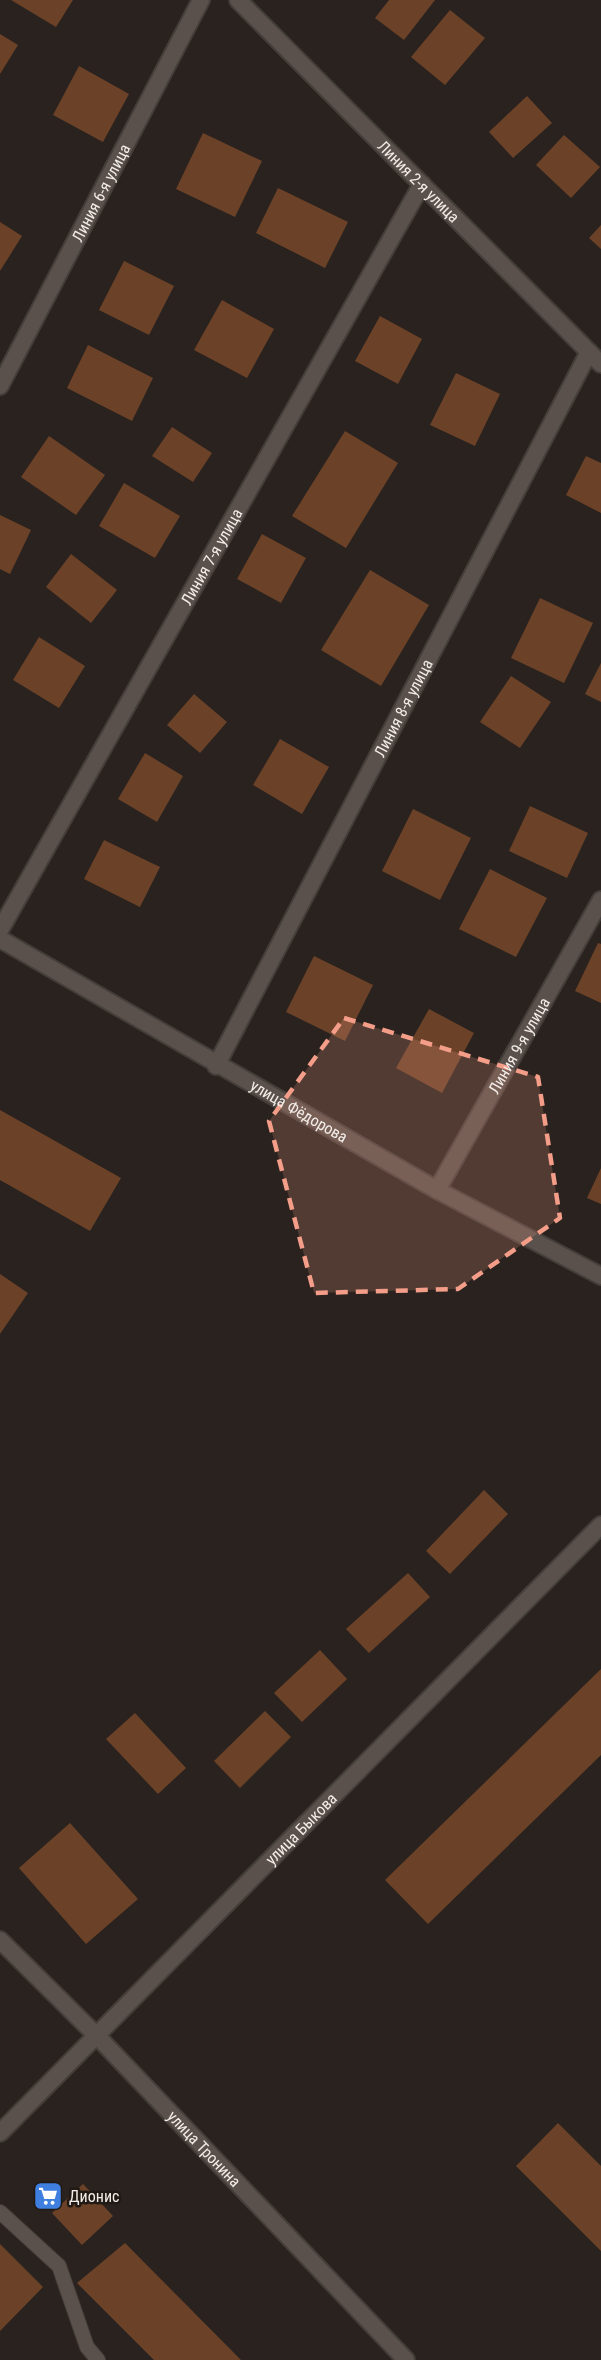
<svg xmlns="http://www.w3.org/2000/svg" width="601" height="2360" viewBox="0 0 601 2360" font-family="'Roboto Condensed',sans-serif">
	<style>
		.building { fill: #6b4228 }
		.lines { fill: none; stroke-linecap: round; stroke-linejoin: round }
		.service-casing { stroke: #443e3a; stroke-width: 16 }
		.minor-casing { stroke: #443e3a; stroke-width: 20 }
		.tertiary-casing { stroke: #443e3a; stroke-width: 20 }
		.service { stroke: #5a514c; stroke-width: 14 }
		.minor { stroke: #5a514c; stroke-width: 16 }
		.tertiary { stroke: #5a514c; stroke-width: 16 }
		.marked { fill: #f49e89; fill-opacity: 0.2; stroke: #f49e89; stroke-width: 4.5; stroke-dasharray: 12 8; stroke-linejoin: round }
		.labels { text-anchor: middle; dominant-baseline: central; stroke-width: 5; stroke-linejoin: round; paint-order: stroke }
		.street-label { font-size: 16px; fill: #f3edea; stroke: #211914 }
		.poi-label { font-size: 16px; fill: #f3edea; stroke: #211914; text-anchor: start }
	</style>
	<rect width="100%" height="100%" fill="#2a221e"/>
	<g class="building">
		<path d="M 11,0 L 73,0 L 56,27 Z"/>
		<path d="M 389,0 L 435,0 L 404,40 L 375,18 Z"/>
		<path d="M 450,10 L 485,38 L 445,85 L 411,57 Z"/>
		<path d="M 0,34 L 18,45 L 0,74 Z"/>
		<path d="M 79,66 L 129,94 L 103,142 L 53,115 Z"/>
		<path d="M 527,96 L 552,123 L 513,158 L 489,132 Z"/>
		<path d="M 203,133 L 262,161 L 235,217 L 176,189 Z"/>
		<path d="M 564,135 L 600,167 L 571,198 L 536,165 Z"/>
		<path d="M 278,188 L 348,222 L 325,268 L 256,233 Z"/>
		<path d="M 0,222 L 22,236 L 0,271 Z"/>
		<path d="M 601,225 L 601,249 L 589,238 Z"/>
		<path d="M 124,261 L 174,286 L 149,335 L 99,310 Z"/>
		<path d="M 222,300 L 274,329 L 247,378 L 194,350 Z"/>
		<path d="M 380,316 L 422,339 L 398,384 L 355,361 Z"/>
		<path d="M 88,345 L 153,378 L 132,421 L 67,388 Z"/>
		<path d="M 456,373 L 500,394 L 475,446 L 430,425 Z"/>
		<path d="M 172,427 L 212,453 L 193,482 L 152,456 Z"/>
		<path d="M 345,431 L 398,463 L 346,548 L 292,516 Z"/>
		<path d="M 49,436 L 105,475 L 76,515 L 21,477 Z"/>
		<path d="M 586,456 L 601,463 L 601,513 L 566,495 Z"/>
		<path d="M 124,483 L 180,516 L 155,558 L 99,526 Z"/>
		<path d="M 0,515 L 31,530 L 10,574 L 0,569 Z"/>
		<path d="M 262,534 L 306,558 L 281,603 L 237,579 Z"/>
		<path d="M 71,554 L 117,590 L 91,623 L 46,587 Z"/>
		<path d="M 370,570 L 429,605 L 381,686 L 321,650 Z"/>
		<path d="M 540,598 L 593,623 L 564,683 L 511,658 Z"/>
		<path d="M 39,637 L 85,666 L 59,708 L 13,680 Z"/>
		<path d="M 601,663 L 601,702 L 585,694 Z"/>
		<path d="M 511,676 L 551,702 L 520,748 L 480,722 Z"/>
		<path d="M 194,694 L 227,722 L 200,753 L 167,725 Z"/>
		<path d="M 280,739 L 329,767 L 302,814 L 253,785 Z"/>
		<path d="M 145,753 L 183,776 L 157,822 L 118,799 Z"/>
		<path d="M 530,806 L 588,833 L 567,878 L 509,851 Z"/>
		<path d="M 413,809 L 471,838 L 440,900 L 382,871 Z"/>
		<path d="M 104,840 L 160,867 L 140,907 L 84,879 Z"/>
		<path d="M 490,869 L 547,898 L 516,957 L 459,929 Z"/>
		<path d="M 598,943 L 601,944 L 601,1003 L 575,991 Z"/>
		<path d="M 314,956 L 373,985 L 345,1041 L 286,1012 Z"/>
		<path d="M 429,1009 L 474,1033 L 442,1093 L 396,1068 Z"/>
		<path d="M 0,1110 L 121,1178 L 90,1231 L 0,1180 Z"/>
		<path d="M 601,1168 L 601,1204 L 587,1198 Z"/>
		<path d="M 0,1274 L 28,1293 L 0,1334 Z"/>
		<path d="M 484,1490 L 508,1514 L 450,1574 L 426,1551 Z"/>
		<path d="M 408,1573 L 430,1597 L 369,1653 L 346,1629 Z"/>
		<path d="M 320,1650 L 347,1679 L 302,1722 L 274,1693 Z"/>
		<path d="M 601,1669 L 601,1755 L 428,1924 L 385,1880 Z"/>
		<path d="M 265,1711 L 291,1737 L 240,1788 L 214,1761 Z"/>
		<path d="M 135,1713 L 186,1768 L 158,1794 L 106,1739 Z"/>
		<path d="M 70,1823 L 138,1899 L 86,1944 L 19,1868 Z"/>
		<path d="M 558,2123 L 601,2166 L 601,2251 L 516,2166 Z"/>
		<path d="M 83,2184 L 113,2216 L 82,2245 L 52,2213 Z"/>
		<path d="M 125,2243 L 241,2360 L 154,2360 L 77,2283 Z"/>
		<path d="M 0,2244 L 43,2287 L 0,2331 Z"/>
	</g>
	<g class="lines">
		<g class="service-casing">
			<path id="service" d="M 0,2212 L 59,2266 L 87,2347 L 98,2360"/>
		</g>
		<g class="minor-casing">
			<g id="minor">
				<path id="s1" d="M 238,0 L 601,364"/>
				<path id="s2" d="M 0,386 L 201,0"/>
				<path id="s3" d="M 0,930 L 422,184"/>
				<path id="s4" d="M 0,939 L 437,1190 L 601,1276"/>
				<path id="s5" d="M 216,1066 L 589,352"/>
				<path id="s6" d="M 437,1190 L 601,900"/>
				<path id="s7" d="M 0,1940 L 98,2037 L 406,2360"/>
			</g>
		</g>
		<g class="tertiary-casing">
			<g id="tertiary">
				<path id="s8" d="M 0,2133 L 601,1525"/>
			</g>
		</g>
		<use href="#service" class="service"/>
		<use href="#minor" class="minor"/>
		<use href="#tertiary" class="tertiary"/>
	</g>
	<path class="marked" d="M 344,1018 L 538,1077 L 560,1218 L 458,1289 L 314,1293 L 269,1121 Z"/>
	<defs>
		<g id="supermarket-square" transform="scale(1.5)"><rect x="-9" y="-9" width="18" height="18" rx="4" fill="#3f7fe0" stroke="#211914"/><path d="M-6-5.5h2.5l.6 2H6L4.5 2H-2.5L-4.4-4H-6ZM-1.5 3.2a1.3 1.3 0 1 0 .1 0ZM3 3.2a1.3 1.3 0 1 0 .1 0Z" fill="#fff"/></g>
	</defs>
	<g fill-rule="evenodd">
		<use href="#supermarket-square" x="48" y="2196"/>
	</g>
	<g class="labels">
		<g class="street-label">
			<text stroke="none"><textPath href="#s1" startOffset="256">Линия 2-я улица</textPath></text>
			<text stroke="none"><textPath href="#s2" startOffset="218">Линия 6-я улица</textPath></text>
			<text stroke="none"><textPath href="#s3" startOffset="429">Линия 7-я улица</textPath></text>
			<text stroke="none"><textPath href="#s5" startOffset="404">Линия 8-я улица</textPath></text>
			<text stroke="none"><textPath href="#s6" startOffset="166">Линия 9-я улица</textPath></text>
			<text stroke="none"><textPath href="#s4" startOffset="345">улица Фёдорова</textPath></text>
			<text stroke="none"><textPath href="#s8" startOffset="428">улица Быкова</textPath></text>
			<text stroke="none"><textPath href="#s7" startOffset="292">улица Тронина</textPath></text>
		</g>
		<g class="poi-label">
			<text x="69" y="2196">Дионис</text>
		</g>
	</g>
</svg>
